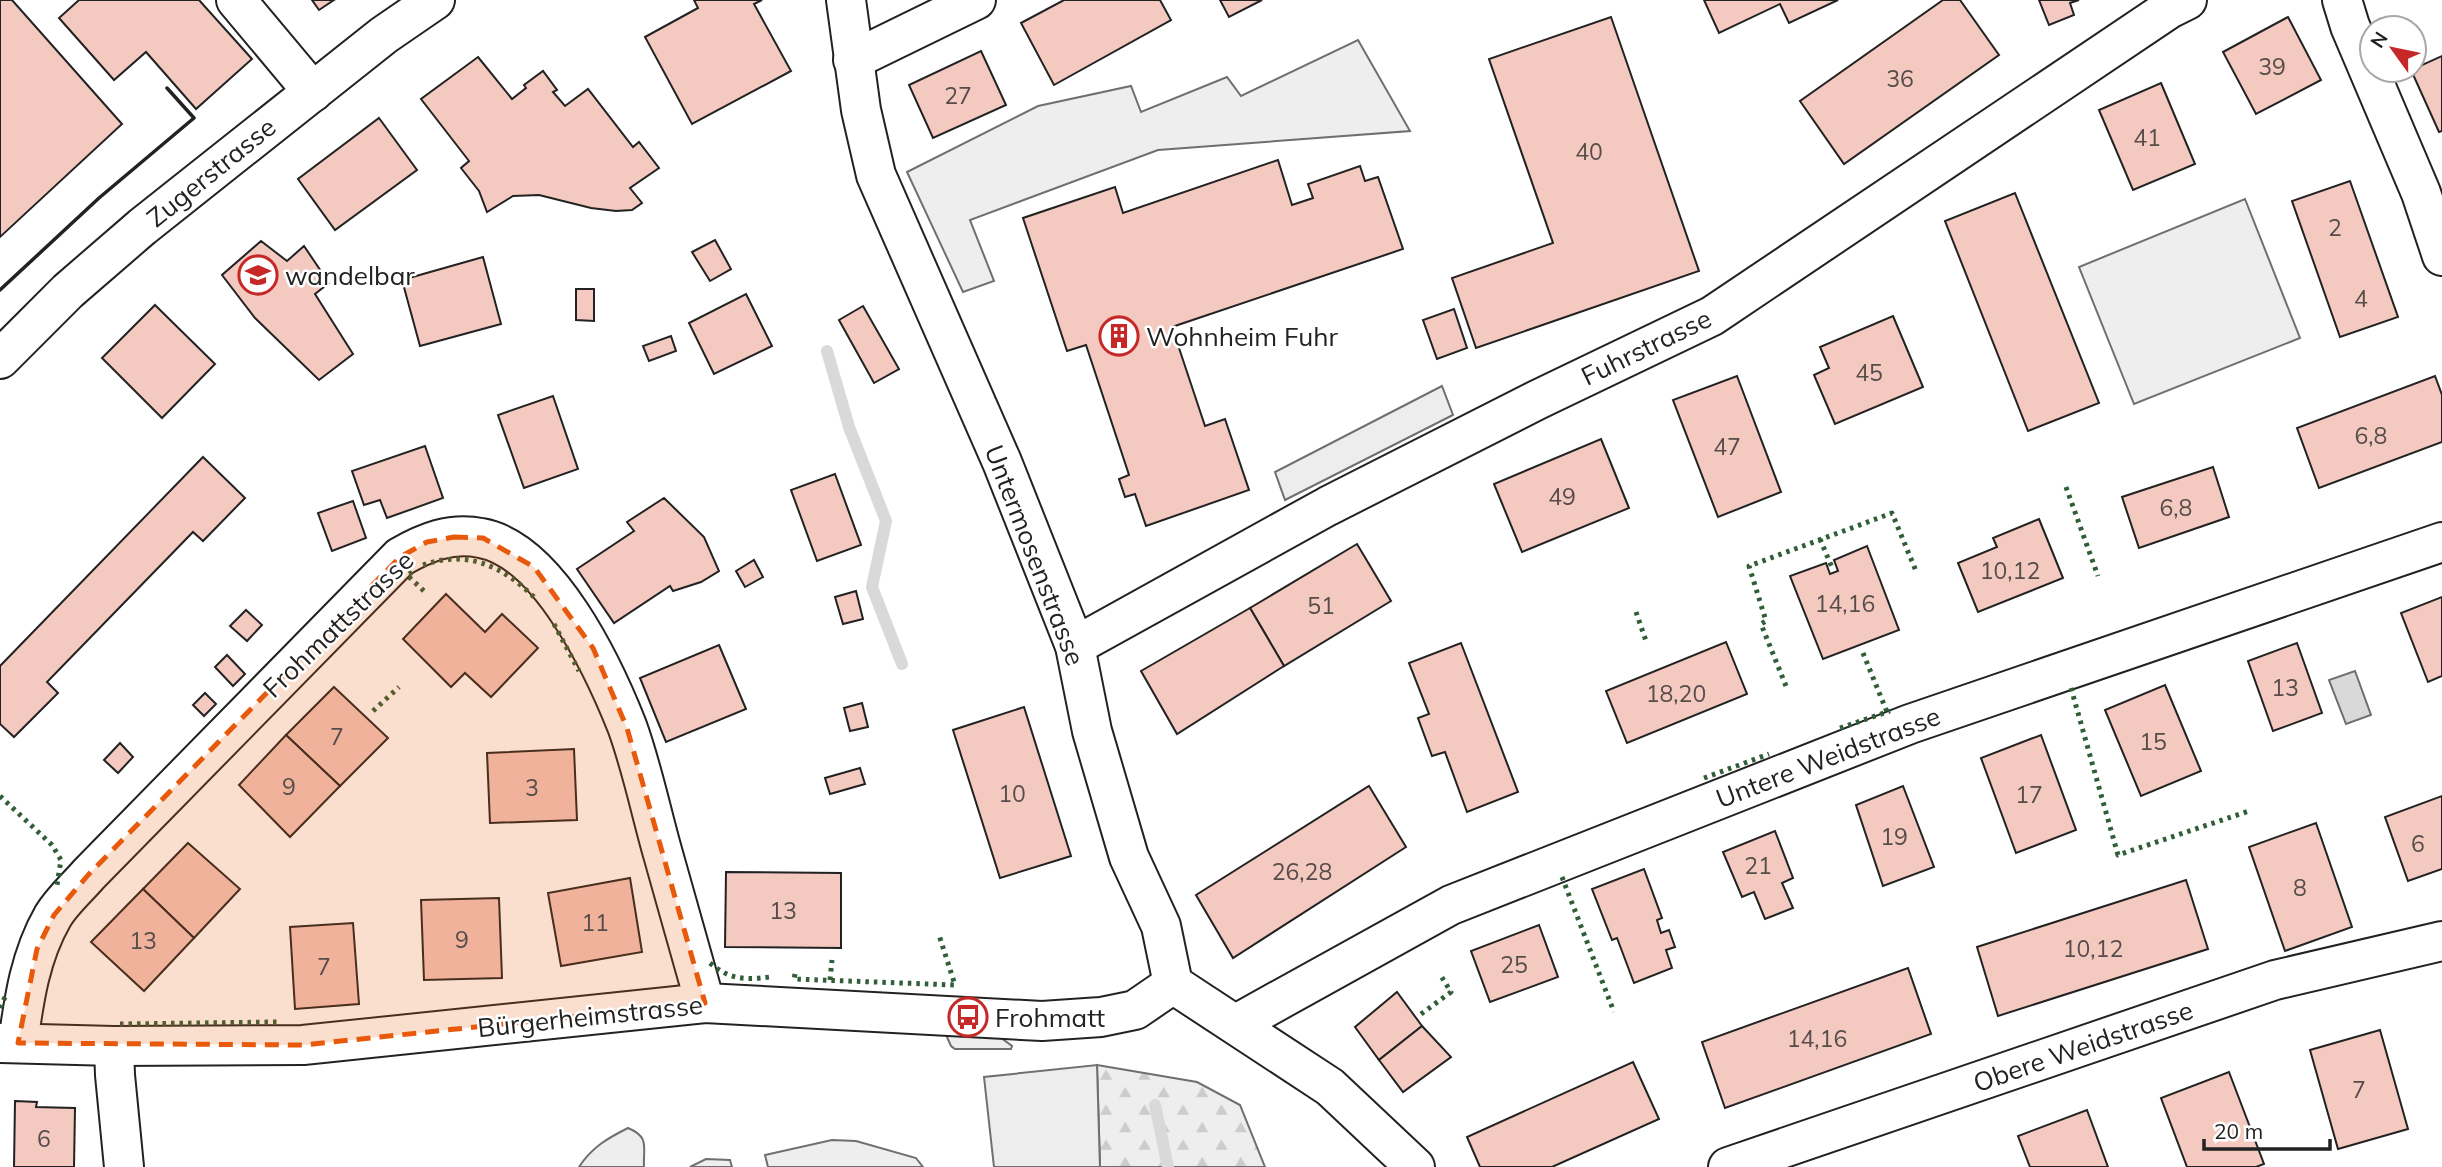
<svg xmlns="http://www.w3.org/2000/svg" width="2442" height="1167" viewBox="0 0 2442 1167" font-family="Mulish,sans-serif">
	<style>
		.green { fill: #eee; stroke: #6f6f6f; stroke-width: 2 }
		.forest { fill: url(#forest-firs); stroke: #6f6f6f; stroke-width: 2 }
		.parking { fill: #ededed; stroke: #6f6f6f; stroke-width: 2 }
		.water { fill: #d9d9d9; stroke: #6f6f6f; stroke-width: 2 }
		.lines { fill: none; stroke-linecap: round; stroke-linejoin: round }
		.stream { stroke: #d9d9d9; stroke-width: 12 }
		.building { fill: #f3c9c0; stroke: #222; stroke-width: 2 }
		.minor-casing { stroke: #222; stroke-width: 42 }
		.major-casing { stroke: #222; stroke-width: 42 }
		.minor { stroke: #fff; stroke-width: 38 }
		.major { stroke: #fff; stroke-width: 38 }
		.hedge { stroke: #2f5e38; stroke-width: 5; stroke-dasharray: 3.5 5; stroke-linecap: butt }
		.wall { stroke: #222; stroke-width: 3.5 }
		.marked { fill: #e8590c; fill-opacity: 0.2; stroke: #e8590c; stroke-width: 5; stroke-dasharray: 14 9; stroke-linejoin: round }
		.labels { text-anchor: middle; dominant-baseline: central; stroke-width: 5; stroke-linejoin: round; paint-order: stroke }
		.number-label { font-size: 23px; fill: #564c4a }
		.street-label { font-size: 26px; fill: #222; stroke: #fff }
		.poi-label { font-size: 26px; fill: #222; stroke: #fff; text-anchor: start }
	</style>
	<defs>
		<pattern id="forest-firs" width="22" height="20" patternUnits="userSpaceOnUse" patternTransform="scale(1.75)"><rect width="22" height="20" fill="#eee"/><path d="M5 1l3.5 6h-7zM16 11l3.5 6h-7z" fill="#ccc"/></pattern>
	</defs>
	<rect width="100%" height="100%" fill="#fff"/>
	<g class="green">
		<path d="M 1358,40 L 1410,131 L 1158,150 L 970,220 L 994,281 L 963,292 L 907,172 L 1038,106 L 1131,86 L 1141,112 L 1227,77 L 1241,96 Z"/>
		<path d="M 2245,199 L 2300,338 L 2134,404 L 2079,267 Z"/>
		<path d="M 949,1034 L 997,1035 L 1012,1046 L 1011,1049 L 955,1049 L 951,1046 L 947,1037 Z"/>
		<path d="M 628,1128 C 650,1137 643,1147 644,1167 L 579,1167 C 592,1147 608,1138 628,1128 Z"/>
		<path d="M 832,1140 L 856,1141 L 916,1158 L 923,1167 L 768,1167 L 765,1155 Z"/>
		<path d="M 706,1159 L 730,1160 L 732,1167 L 690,1167 Z"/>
	</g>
	<path class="forest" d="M 1097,1065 L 1197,1082 L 1240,1105 L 1265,1167 L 1100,1167 Z"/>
	<g class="parking">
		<path d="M 1442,386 L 1453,415 L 1285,500 L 1275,472 Z"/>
		<path d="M 1097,1065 L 1100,1167 L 994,1167 L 984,1077 Z"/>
	</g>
	<path class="water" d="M 2355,671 L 2371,715 L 2346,724 L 2329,680 Z"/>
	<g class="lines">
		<g class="stream">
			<path d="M 827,351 L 849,427 L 886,521 L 872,587 L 902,664"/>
			<path d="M 1155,1105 L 1168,1167"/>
		</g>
	</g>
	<g class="building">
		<path d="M 0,0 L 12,0 L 122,124 L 0,237 Z"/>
		<path d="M 79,0 L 199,0 L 252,59 L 196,109 L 146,52 L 114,80 L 59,18 Z"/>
		<path d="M 312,0 L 334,0 L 319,10 Z"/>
		<path d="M 694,0 L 762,0 L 754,4 L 791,71 L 692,124 L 645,37 L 698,8 Z"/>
		<path d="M 1064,0 L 1160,0 L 1171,20 L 1054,85 L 1021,23 Z"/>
		<path d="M 1220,0 L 1262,0 L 1229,17 Z"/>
		<path d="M 1704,0 L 1838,0 L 1789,23 L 1780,4 L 1719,33 Z"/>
		<path d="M 1943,0 L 1960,0 L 1999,55 L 1844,164 L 1800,101 Z"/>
		<path d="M 2039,0 L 2079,0 L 2070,3 L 2074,15 L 2049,25 Z"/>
		<path d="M 1611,17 L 1699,271 L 1476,348 L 1452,278 L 1553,243 L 1489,59 Z"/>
		<path d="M 2288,17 L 2321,80 L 2256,114 L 2223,52 Z"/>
		<path d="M 981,51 L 1006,105 L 933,138 L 909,85 Z"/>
		<path d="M 2442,56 L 2442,131 L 2439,132 L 2411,70 Z"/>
		<path d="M 478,57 L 512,99 L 526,88 L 524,85 L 543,71 L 557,90 L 553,92 L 565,106 L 588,89 L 633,147 L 639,142 L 659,168 L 630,188 L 642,203 L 632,210 L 616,211 L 591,208 L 539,195 L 513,196 L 487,212 L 479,191 L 461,168 L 469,161 L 421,99 Z"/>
		<path d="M 2161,83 L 2195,164 L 2133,190 L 2099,110 Z"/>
		<path d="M 379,118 L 417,170 L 335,230 L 298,179 Z"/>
		<path d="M 1278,160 L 1292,205 L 1313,198 L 1308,184 L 1360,166 L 1365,181 L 1378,177 L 1403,249 L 1172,327 L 1205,426 L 1225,419 L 1249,490 L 1146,526 L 1135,494 L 1125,497 L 1119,479 L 1129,475 L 1086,345 L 1067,351 L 1023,218 L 1115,187 L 1123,213 Z"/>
		<path d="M 2350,181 L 2398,317 L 2340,337 L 2292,201 Z"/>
		<path d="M 2015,193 L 2099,403 L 2028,431 L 1945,221 Z"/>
		<path d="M 715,240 L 731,269 L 710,281 L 692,252 Z"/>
		<path d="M 261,241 L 287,261 L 304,246 L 329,283 L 315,294 L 353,354 L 319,380 L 255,318 L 222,275 Z"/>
		<path d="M 483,257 L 501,324 L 420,346 L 402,280 Z"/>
		<path d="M 576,289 L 594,289 L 594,321 L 576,320 Z"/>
		<path d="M 746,294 L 772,346 L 714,374 L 689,323 Z"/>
		<path d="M 155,305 L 215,364 L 162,418 L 102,358 Z"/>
		<path d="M 863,306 L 899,369 L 874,383 L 839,320 Z"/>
		<path d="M 1454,309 L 1467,348 L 1437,359 L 1423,320 Z"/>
		<path d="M 1893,316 L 1923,387 L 1835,424 L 1814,375 L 1829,368 L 1820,347 Z"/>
		<path d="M 671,336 L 676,351 L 649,361 L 643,346 Z"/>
		<path d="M 1737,376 L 1781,492 L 1718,517 L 1673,400 Z"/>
		<path d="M 2435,376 L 2442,395 L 2442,442 L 2319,488 L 2297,428 Z"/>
		<path d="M 553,396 L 578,469 L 524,488 L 498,415 Z"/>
		<path d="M 1601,439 L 1629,508 L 1522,552 L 1494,484 Z"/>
		<path d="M 425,446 L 443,498 L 387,518 L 380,500 L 364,505 L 352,471 Z"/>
		<path d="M 203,457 L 245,498 L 203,541 L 193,532 L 47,682 L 58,693 L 14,737 L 0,724 L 0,666 Z"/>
		<path d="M 2213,467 L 2229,517 L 2139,548 L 2122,497 Z"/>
		<path d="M 835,474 L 861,545 L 817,561 L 791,490 Z"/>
		<path d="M 664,498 L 704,537 L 719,571 L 701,582 L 673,591 L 670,586 L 614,623 L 577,569 L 634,531 L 627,522 Z"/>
		<path d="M 353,501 L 366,538 L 332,551 L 318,513 Z"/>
		<path d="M 2039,519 L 2063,578 L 1978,612 L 1958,563 L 1997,547 L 1993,538 Z"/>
		<path d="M 1357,544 L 1391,601 L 1284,666 L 1250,608 Z"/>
		<path d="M 1867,546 L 1899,630 L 1823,659 L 1790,576 L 1826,563 L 1830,574 L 1838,571 L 1834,560 Z"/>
		<path d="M 754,560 L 763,577 L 745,587 L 736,571 Z"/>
		<path d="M 856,591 L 863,619 L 843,624 L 835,597 Z"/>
		<path d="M 446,594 L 485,632 L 502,614 L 538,648 L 491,697 L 465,673 L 451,687 L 403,639 Z"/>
		<path d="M 2442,597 L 2442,676 L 2428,682 L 2401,613 Z"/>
		<path d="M 1250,608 L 1284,666 L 1177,734 L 1141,671 Z"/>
		<path d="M 246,610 L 262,625 L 247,641 L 230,626 Z"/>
		<path d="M 1726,642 L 1747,694 L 1627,743 L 1606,691 Z"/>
		<path d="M 1461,643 L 1518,792 L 1467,812 L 1445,752 L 1432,756 L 1418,718 L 1429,714 L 1409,663 Z"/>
		<path d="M 2297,643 L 2322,713 L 2273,731 L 2248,661 Z"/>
		<path d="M 719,645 L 746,709 L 666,742 L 640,678 Z"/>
		<path d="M 227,655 L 245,674 L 233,686 L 215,667 Z"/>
		<path d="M 2165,685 L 2201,771 L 2141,796 L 2105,710 Z"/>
		<path d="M 334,687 L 388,738 L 340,786 L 286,735 Z"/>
		<path d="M 205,693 L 216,704 L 204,716 L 193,705 Z"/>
		<path d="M 862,703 L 868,727 L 850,731 L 844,708 Z"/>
		<path d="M 1024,707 L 1071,856 L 1000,878 L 953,730 Z"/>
		<path d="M 286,735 L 340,786 L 290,837 L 239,785 Z"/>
		<path d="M 2041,735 L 2076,830 L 2016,853 L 1981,758 Z"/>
		<path d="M 120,743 L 133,757 L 118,773 L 104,760 Z"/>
		<path d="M 574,749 L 577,820 L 490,823 L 487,753 Z"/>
		<path d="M 860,768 L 865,784 L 830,794 L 825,778 Z"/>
		<path d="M 1369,786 L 1406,847 L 1233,958 L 1196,895 Z"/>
		<path d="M 1903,786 L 1934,867 L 1883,886 L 1856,805 Z"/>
		<path d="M 2442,796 L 2442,869 L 2408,881 L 2385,817 Z"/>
		<path d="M 2316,823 L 2352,927 L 2285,951 L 2249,847 Z"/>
		<path d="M 1775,831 L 1793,878 L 1782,883 L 1793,908 L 1765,919 L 1754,892 L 1742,897 L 1723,852 Z"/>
		<path d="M 188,843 L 240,889 L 194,938 L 143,889 Z"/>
		<path d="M 1644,869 L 1662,918 L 1657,920 L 1661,933 L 1669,930 L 1675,947 L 1666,950 L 1672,968 L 1634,983 L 1617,938 L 1612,940 L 1592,889 Z"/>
		<path d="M 726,872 L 841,873 L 841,948 L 725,947 Z"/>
		<path d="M 630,878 L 642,952 L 561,966 L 548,893 Z"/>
		<path d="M 2186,880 L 2208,949 L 1998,1016 L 1977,947 Z"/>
		<path d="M 143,889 L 194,938 L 144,991 L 91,942 Z"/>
		<path d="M 499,898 L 502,978 L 424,980 L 421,900 Z"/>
		<path d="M 353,923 L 359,1004 L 295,1009 L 290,927 Z"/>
		<path d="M 1539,925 L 1558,977 L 1490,1002 L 1471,951 Z"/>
		<path d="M 1908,968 L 1931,1034 L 1725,1108 L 1702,1042 Z"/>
		<path d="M 1397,992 L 1422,1026 L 1379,1060 L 1355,1027 Z"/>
		<path d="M 1422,1026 L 1451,1057 L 1403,1092 L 1379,1060 Z"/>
		<path d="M 2380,1030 L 2408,1129 L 2338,1149 L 2310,1050 Z"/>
		<path d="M 1633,1062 L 1659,1119 L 1552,1167 L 1480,1167 L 1467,1137 Z"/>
		<path d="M 2229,1072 L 2264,1164 L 2256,1167 L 2187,1167 L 2161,1098 Z"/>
		<path d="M 15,1101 L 37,1102 L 36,1107 L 75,1108 L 74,1167 L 14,1167 Z"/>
		<path d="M 2087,1110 L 2108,1167 L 2030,1167 L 2018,1136 Z"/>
	</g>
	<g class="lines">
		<g class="minor-casing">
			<g id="minor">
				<path d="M 236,0 L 313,92"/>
				<path d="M 846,0 L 861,110 L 876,175 L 1002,462 L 1075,646 L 1092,731 L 1129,857 L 1161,926 L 1173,984 L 1330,1087 L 1415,1167"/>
				<path d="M 2342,0 L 2350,26 L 2421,193 L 2442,256"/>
				<path d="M 853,60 L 976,0"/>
				<path d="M 1075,646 L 1328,506 L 1537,400 L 1712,316 L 2169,9 L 2187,0"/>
				<path d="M 1236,1024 L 1451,905 L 1910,724 L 2442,542"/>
				<path d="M 0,1043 L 114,1046 L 303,1045 L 705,1003 L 1042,1021 L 1101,1017 L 1135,1010 L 1173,984"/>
				<path d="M 18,1043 C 24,999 30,956 53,916 C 62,901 77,888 89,874 L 400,557 C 426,542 451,532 481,538 C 549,550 604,668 627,726 C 642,767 651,812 663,854 C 677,904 691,953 705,1003"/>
				<path d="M 114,1046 L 115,1075 L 124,1167"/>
				<path d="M 1728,1167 L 2275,980 L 2442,941"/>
			</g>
		</g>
		<g class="major-casing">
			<path id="major" d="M 0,359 L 68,291 L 142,227 L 384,35 L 435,0"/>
		</g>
		<use href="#minor" class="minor"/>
		<use href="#major" class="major"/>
		<g class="hedge">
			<path d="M 2066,487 L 2098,576"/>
			<path d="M 1820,539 L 1833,570"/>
			<path d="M 423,565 C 468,549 504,567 536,599"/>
			<path d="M 412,572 L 407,575 L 426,593"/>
			<path d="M 1636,612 L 1646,641"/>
			<path d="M 554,624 L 579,671"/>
			<path d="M 1863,653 L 1887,712"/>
			<path d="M 1786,686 L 1761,624 L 1766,621 L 1749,566 L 1892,513 L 1916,571"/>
			<path d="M 2071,688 L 2118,855 L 2249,811"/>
			<path d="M 373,711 L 399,687"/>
			<path d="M 1840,728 L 1890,711"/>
			<path d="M 1704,778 L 1769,754"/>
			<path d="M 0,796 L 52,845 L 61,860 L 57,885"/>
			<path d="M 1562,877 L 1614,1012"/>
			<path d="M 710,963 C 730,980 745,980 770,977"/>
			<path d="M 795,974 L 794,979 L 955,985 L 939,935"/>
			<path d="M 830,980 L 832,960"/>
			<path d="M 0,1008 L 6,995"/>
			<path d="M 1421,1014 L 1451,992 L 1441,976"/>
			<path d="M 120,1024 L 277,1022"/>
		</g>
		<path class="wall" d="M 0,290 L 99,198 L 194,118 L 167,88"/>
	</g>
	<path class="marked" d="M 454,537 L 483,538 L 534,567 L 593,648 L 627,728 L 705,1003 L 303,1045 L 18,1043 L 37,949 L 54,915 L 89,874 L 400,557 L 427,542 Z"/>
	<defs>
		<g id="school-ring" transform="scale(2.0125)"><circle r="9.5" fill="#fff" stroke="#c62828" stroke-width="1.5"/><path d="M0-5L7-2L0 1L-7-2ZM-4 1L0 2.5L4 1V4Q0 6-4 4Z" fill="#c62828"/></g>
		<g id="building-ring" transform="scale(2.0125)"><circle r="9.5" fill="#fff" stroke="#c62828" stroke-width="1.5"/><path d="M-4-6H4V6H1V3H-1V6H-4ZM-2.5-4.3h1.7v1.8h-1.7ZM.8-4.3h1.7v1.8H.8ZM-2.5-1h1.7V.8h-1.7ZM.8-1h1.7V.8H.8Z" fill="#c62828"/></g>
		<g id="bus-ring" transform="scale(2.0125)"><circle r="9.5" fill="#fff" stroke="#c62828" stroke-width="1.5"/><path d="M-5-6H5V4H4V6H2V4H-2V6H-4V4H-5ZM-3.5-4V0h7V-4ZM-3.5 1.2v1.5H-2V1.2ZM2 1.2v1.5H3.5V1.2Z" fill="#c62828"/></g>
	</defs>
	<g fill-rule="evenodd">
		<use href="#school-ring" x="258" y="275"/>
		<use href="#building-ring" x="1119" y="336"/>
		<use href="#bus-ring" x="968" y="1017"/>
	</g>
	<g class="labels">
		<g class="number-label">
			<text x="2272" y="66">39</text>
			<text x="1900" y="78">36</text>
			<text x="958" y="95">27</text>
			<text x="2147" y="137">41</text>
			<text x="1589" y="151">40</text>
			<text x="2335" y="227">2</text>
			<text x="2361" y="298">4</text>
			<text x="1869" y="372">45</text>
			<text x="2371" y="435">6,8</text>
			<text x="1727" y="446">47</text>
			<text x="1562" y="496">49</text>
			<text x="2176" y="507">6,8</text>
			<text x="2010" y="570">10,12</text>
			<text x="1845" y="603">14,16</text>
			<text x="1321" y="605">51</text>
			<text x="2285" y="687">13</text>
			<text x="1676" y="693">18,20</text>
			<text x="337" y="736">7</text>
			<text x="2153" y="741">15</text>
			<text x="289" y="786">9</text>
			<text x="532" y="787">3</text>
			<text x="1012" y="793">10</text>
			<text x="2029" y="794">17</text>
			<text x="1894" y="836">19</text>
			<text x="2418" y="843">6</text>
			<text x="1758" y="865">21</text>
			<text x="1302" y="871">26,28</text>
			<text x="2300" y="887">8</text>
			<text x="783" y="910">13</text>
			<text x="595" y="922">11</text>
			<text x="462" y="939">9</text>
			<text x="143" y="940">13</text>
			<text x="2093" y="948">10,12</text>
			<text x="1514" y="964">25</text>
			<text x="324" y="966">7</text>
			<text x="1817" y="1038">14,16</text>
			<text x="2359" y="1089">7</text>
			<text x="44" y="1138">6</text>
		</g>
		<g class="street-label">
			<text transform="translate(211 172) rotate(-39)">Zugerstrasse</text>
			<text transform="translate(1646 347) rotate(-26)">Fuhrstrasse</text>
			<text transform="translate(1035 555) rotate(69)">Untermosenstrasse</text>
			<text transform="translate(338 624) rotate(-44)">Frohmattstrasse</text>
			<text transform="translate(1828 757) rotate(-21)">Untere Weidstrasse</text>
			<text transform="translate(590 1016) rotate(-6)">Bürgerheimstrasse</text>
			<text transform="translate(2083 1046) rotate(-19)">Obere Weidstrasse</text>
		</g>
		<g class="poi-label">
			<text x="285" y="275">wandelbar</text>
			<text x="1146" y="336">Wohnheim Fuhr</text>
			<text x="995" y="1017">Frohmatt</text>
		</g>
	</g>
	<g transform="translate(2393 49) rotate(303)"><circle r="33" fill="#ffffff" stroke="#a7a7a7" stroke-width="2"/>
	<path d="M0-5L12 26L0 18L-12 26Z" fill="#c62828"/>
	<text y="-10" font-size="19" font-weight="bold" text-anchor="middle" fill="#222222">N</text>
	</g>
	<path d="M2204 1139v10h126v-10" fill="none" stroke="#222222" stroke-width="3.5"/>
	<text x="2214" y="1139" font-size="21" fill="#222222" stroke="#ffffff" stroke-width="5" paint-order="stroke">20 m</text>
</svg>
